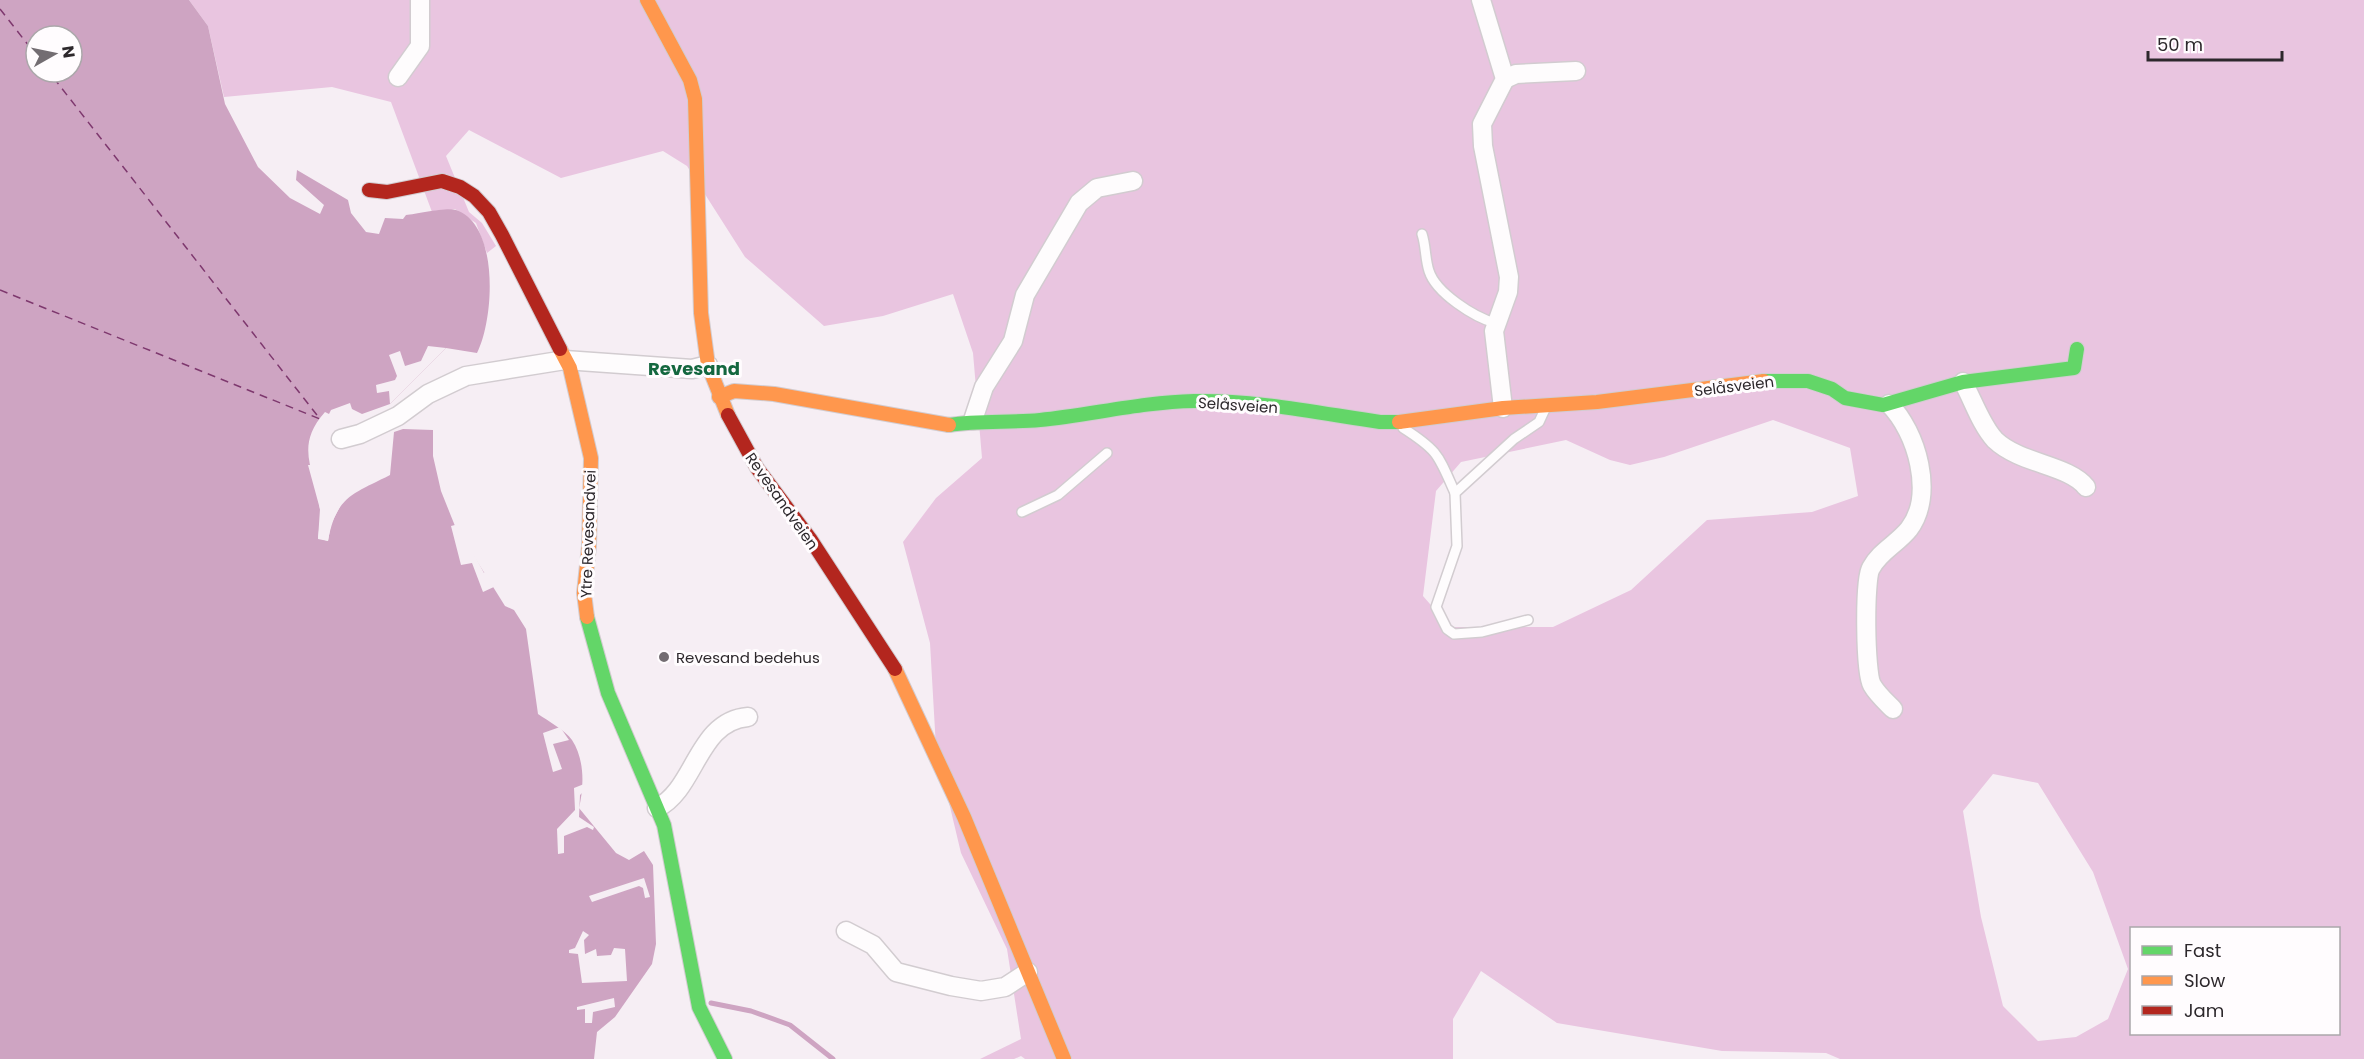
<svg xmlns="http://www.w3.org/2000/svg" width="2364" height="1059" viewBox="0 0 2364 1059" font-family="Poppins,sans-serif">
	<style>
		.forest { fill: #e9c5e0; fill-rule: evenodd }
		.water { fill: #cea4c2; fill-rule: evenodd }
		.pier { fill: #f6eef4 }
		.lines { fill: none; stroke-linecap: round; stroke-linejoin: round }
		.stream { stroke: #cea4c2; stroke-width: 5 }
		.ferry { stroke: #7e386e; stroke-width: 1.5; stroke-dasharray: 8 6; stroke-linecap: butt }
		.lane-casing { stroke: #d2ccd0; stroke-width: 12 }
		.street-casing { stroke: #d2ccd0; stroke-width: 21 }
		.fast-casing { stroke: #d2ccd0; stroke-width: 16 }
		.slow-casing { stroke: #d2ccd0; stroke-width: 16 }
		.jam-casing { stroke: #d2ccd0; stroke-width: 16 }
		.lane { stroke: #fefcfd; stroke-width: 9 }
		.street { stroke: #fefcfd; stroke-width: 18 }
		.fast { stroke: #63d668; stroke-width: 14 }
		.slow { stroke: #ff974d; stroke-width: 14 }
		.jam { stroke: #b3261e; stroke-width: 14 }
		.poi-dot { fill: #736d72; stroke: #fffcfe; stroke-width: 2 }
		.labels { text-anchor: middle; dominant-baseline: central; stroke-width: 6; stroke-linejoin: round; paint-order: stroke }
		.street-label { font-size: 15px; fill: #2d282c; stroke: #fffcfe }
		.poi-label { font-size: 15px; fill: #2d282c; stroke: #fffcfe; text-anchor: start }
		.quarter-label { font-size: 18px; font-weight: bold; fill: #14673f; stroke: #fffcfe }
	</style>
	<rect width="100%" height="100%" fill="#f6eef4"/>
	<path class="forest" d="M 189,0 L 2364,0 L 2364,1059 L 1840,1059 L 1826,1053 L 1722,1051 L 1557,1023 L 1481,971 L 1453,1019 L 1453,1059 L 1025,1059 L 1021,1056 L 1014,1059 L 980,1059 L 1021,1039 L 1007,949 L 961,853 L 936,748 L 930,643 L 903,542 L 936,498 L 982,458 L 973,353 L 953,294 L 883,316 L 824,326 L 745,257 L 687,166 L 663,151 L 561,178 L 469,130 L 446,156 L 469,212 L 482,223 L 496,246 L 487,253 L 476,223 L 455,209 L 432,212 L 391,102 L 332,87 L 224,97 L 208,26 ZM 1773,420 L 1850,448 L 1858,496 L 1812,512 L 1707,520 L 1631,590 L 1553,627 L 1450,627 L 1423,596 L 1436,491 L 1461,462 L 1566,440 L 1610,460 L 1630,465 L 1664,457 ZM 1993,774 L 2038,783 L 2093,872 L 2128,969 L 2108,1019 L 2076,1037 L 2038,1041 L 2003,1006 L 1981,917 L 1963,811 ZM 2132,928 L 2338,928 L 2338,1034 L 2132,1034 Z"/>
	<path class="water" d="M 0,0 L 189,0 L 208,26 L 225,104 L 258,167 L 290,198 L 320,214 L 324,205 L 296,180 L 297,170 L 348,200 L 351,213 L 366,232 L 379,234 L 385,218 L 403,219 L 406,215 C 417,214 447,207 456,210 C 500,225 494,320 477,353 L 446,348 L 390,404 L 362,414 L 352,409 L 350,403 L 331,410 L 329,414 L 325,412 C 293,448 316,470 320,510 C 321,519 319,529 318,538 L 328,541 C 336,496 353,494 390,475 L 394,432 L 403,429 L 433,430 L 433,456 L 441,491 L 455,526 L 505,606 L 514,610 L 526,629 L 538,714 C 548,721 565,730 572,740 C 585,760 584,787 579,808 L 616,853 L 629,860 L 644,851 L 653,865 L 656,944 L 652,964 L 615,1017 L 597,1032 L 594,1059 L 0,1059 ZM 36,36 L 72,36 L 72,72 L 36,72 Z"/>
	<g class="pier">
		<path d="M 428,346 L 446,348 L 390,404 L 389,391 L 377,393 L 376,385 L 395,380 L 397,376 L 389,355 L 400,351 L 405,366 L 421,361 Z"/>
		<path d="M 308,465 L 312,465 L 323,508 L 321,536 L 326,537 L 328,523 L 343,496 L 345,497 L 331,524 L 328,541 L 318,539 L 320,509 Z"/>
		<path d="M 455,519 L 484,573 L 488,572 L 496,586 L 483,592 L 472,563 L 461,565 L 451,526 L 455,525 Z"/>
		<path d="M 560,727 L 569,740 L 553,744 L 562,769 L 553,772 L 543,733 Z"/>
		<path d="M 584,784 L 585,790 L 580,795 L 579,817 L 594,827 L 593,830 L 587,827 L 564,836 L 564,853 L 558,854 L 557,829 L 575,810 L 574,788 Z"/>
		<path d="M 644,878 L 650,897 L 645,898 L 643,888 L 639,886 L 592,902 L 589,896 Z"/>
		<path d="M 583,931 L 589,935 L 584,940 L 585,954 L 596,949 L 597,956 L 611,955 L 614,948 L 625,949 L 627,981 L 582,983 L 578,954 L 569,953 L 569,950 L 575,948 Z"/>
		<path d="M 614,998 L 615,1007 L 593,1012 L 592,1023 L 585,1023 L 585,1009 L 577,1010 L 577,1007 Z"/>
	</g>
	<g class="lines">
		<path class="stream" d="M 711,1003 L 751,1011 L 790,1025 L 833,1059"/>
		<g class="ferry">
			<path d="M 0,9 L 36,55"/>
			<path d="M 0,290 L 320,419 L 49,72"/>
		</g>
		<g class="lane-casing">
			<g id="lane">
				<path d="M 1422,234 C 1426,246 1425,259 1429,271 C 1436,293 1474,317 1495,323"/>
				<path d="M 1403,428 C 1439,451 1438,455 1455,493"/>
				<path d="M 1022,512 L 1058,495 L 1107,453"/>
				<path d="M 1528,620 L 1482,632 L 1454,634 L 1447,629 L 1436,607 L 1457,546 L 1455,493 L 1514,439 L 1539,422 L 1546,407"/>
			</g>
		</g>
		<g class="street-casing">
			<g id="street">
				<path d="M 1481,0 L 1505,79 L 1482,124 L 1483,146 L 1509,277 L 1508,292 L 1494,331 L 1503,408"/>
				<path d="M 398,77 L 420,46 L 420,0"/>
				<path d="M 1505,79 L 1516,74 L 1576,71"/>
				<path d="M 1963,382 C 1973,400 1981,425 1995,440 C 2020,464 2069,465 2086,487"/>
				<path d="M 1889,404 C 1917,432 1935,495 1909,529 C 1897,544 1880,551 1871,568 C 1864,579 1865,673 1872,685 C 1877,694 1886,702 1893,709"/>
				<path d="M 973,420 L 984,387 L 1013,341 L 1025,295 L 1079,203 L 1097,188 L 1133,181"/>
				<path d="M 341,439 L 360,434 L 398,416 L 428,394 L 466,376 L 565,360 L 692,369 L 708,365"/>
				<path d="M 657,808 C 696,789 697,721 748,717"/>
				<path d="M 846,931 L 873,945 L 896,972 L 951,986 L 981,991 L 1005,987 L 1028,972"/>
			</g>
		</g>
		<g class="fast-casing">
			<g id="fast">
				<path d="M 1764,381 L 1808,381 L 1832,389 L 1845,398 L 1883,405 L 1963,382 L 2074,368 L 2077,349"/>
				<path d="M 949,425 C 979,420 1009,423 1040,420 C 1091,415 1142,402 1194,401 C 1257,400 1318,413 1380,422 L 1399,422"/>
				<path d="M 587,617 L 608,693 L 664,825 L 699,1007 L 725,1059"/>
			</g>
		</g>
		<g class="slow-casing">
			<g id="slow">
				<path d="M 647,0 L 690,80 L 695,99 L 701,313 L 708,365 L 728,415"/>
				<path d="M 560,349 L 570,368 L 591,458 L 589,546 L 584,593 L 587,617"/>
				<path d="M 719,397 L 734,391 L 774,394 L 949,425"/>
				<path d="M 1399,422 L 1503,408 L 1597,402 L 1764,381"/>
				<path d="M 895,669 L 964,817 L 1064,1059"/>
			</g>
		</g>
		<g class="jam-casing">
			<g id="jam">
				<path d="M 369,190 L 387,192 L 442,181 L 460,187 L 474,196 L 489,212 L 502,235 L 560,349"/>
				<path d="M 728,415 L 757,468 L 811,540 L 895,669"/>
			</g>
		</g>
		<use href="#lane" class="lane"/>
		<use href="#street" class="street"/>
		<use href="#fast" class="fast"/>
		<use href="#slow" class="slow"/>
		<use href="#jam" class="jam"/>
	</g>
	<circle class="poi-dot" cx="664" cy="657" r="6"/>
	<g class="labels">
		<g class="street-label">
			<text transform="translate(1734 386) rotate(-7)">Selåsveien</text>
			<text transform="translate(1238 405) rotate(4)">Selåsveien</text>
			<text transform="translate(782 501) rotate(55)">Revesandveien</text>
			<text transform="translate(588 534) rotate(-88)">Ytre Revesandvei</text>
		</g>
		<g class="poi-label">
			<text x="676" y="657">Revesand bedehus</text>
		</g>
		<g class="quarter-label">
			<text x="694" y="368">Revesand</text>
		</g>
	</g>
	<rect x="2130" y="927" width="210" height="108" fill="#fffcfe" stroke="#aba7aa" stroke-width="1.5"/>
	<rect x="2142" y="946" width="30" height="9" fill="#63d668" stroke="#aba7aa" stroke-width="1.5"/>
	<text x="2184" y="957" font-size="18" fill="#2d282c">Fast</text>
	<rect x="2142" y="976" width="30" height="9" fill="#ff974d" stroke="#aba7aa" stroke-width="1.5"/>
	<text x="2184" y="987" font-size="18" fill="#2d282c">Slow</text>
	<rect x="2142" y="1006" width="30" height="9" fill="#b3261e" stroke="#aba7aa" stroke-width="1.5"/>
	<text x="2184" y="1017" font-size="18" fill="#2d282c">Jam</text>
	<g transform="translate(54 54) rotate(81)"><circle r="28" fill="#fffcfe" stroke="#aba7aa" stroke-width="1.5"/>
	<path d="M0-4.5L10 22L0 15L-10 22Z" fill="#736d72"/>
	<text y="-9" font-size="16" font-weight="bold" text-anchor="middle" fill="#2d282c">N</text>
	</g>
	<path d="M2148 51v9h134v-9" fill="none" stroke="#2d282c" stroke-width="3"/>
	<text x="2157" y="51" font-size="18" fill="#2d282c" stroke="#fffcfe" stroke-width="4.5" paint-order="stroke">50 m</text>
</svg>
